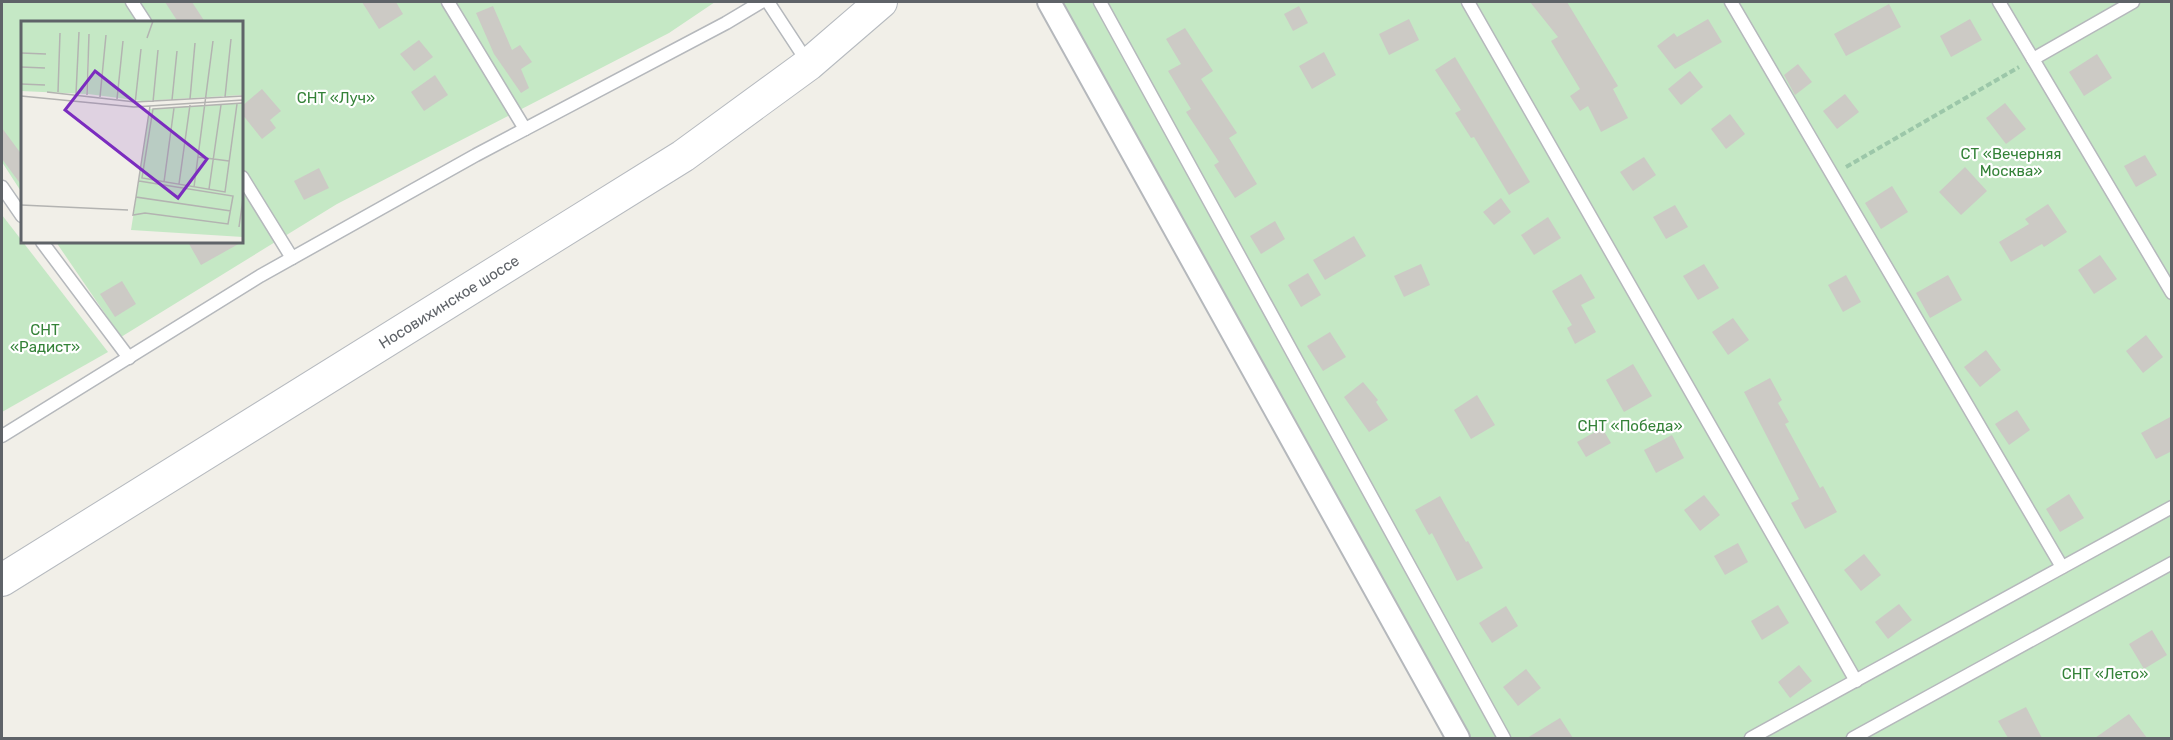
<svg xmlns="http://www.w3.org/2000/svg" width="2173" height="740" viewBox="0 0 2173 740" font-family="Rubik,sans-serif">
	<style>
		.green { fill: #c5e8c5 }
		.building { fill: #cccac5 }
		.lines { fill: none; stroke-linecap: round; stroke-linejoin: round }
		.lane-casing { stroke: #b5b8bc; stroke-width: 15 }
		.street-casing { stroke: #b5b8bc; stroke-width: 26 }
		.secondary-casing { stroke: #b6babf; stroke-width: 34 }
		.path { stroke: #9cc7a9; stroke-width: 4; stroke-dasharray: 6 3; stroke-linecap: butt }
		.lane { stroke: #fff; stroke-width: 12 }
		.street { stroke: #fff; stroke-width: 22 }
		.secondary { stroke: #fff; stroke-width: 32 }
		.labels { text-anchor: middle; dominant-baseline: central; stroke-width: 4.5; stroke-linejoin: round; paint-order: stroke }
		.park-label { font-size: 15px; fill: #348238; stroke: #fff }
		.street-label { font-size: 15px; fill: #5f6368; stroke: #fff }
		.inset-road { fill: none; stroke: #b3b3b1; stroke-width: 1.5 }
		.view { fill: #7b2cbf; fill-opacity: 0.15; stroke: #7b2cbf; stroke-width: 3 }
		.inset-edge { fill: none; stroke: #5f6368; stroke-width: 3 }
	</style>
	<rect width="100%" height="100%" fill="#f1efe8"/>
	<g class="green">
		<path d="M 2,2 L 715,2 L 669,33 L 337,204 L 121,337 L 56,242 L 242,242 L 242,22 L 22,22 L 22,193 L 2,162 Z"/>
		<path d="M 1049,2 L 2171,2 L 2171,738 L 1458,738 Z"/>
		<path d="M 2,215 L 108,352 L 2,412 Z"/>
	</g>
	<g class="building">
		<path d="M 165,2 L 192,2 L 205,22 L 178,22 Z"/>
		<path d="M 362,2 L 396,2 L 403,14 L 379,29 Z"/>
		<path d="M 1530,2 L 1567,2 L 1618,86 L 1613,89 L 1628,118 L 1601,132 L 1588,106 L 1580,111 L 1570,96 L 1580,89 L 1551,41 L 1558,37 Z"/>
		<path d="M 1889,4 L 1901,27 L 1846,56 L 1834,34 Z"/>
		<path d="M 493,6 L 512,50 L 520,45 L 532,62 L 521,69 L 529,88 L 521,93 L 494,54 L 476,13 Z"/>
		<path d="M 1299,6 L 1308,23 L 1293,31 L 1284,14 Z"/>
		<path d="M 1409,19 L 1419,40 L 1389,55 L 1379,34 Z"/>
		<path d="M 1708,19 L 1722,42 L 1675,69 L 1657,46 L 1674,33 L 1677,37 Z"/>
		<path d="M 1970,19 L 1982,40 L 1951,57 L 1940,36 Z"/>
		<path d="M 1185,28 L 1213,71 L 1201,79 L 1237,133 L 1229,138 L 1257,184 L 1235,198 L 1214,165 L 1219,162 L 1186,112 L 1191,109 L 1168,71 L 1181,64 L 1166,39 Z"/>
		<path d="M 419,40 L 433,57 L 414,71 L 400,54 Z"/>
		<path d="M 1324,52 L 1336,75 L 1312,89 L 1299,66 Z"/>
		<path d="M 2097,54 L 2112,78 L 2084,96 L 2069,72 Z"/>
		<path d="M 1455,57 L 1530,182 L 1509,195 L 1474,137 L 1471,138 L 1455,113 L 1461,110 L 1435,70 Z"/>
		<path d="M 1798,64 L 1812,82 L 1795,95 L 1784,75 Z"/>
		<path d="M 1690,71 L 1703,87 L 1681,105 L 1668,89 Z"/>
		<path d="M 435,75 L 448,95 L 424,111 L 411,92 Z"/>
		<path d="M 262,89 L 281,111 L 270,120 L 276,128 L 262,139 L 242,114 L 242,106 Z"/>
		<path d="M 1845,94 L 1859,112 L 1837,129 L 1823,111 Z"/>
		<path d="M 2005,103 L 2026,129 L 2006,144 L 1986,118 Z"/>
		<path d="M 1730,114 L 1745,134 L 1726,149 L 1711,129 Z"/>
		<path d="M 2,128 L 22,155 L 22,186 L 2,159 Z"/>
		<path d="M 2145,155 L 2157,175 L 2136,187 L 2124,166 Z"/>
		<path d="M 1644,157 L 1656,175 L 1633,191 L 1620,172 Z"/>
		<path d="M 1965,167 L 1987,191 L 1961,215 L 1939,192 Z"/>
		<path d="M 319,168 L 329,188 L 304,200 L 294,181 Z"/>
		<path d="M 1892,186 L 1908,212 L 1881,229 L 1865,203 Z"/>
		<path d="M 1501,198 L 1511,212 L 1494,225 L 1483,212 Z"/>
		<path d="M 2048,204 L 2067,232 L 2044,247 L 2042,244 L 2011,262 L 1999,242 L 2029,224 L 2025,219 Z"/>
		<path d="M 1675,205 L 1688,227 L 1666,239 L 1653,217 Z"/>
		<path d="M 1548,217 L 1561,238 L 1534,255 L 1521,235 Z"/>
		<path d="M 1275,221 L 1285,239 L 1261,254 L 1250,236 Z"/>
		<path d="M 1354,236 L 1366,256 L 1325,280 L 1313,260 Z"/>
		<path d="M 188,242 L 242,242 L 201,265 Z"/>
		<path d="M 2100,255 L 2117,279 L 2094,294 L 2078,270 Z"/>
		<path d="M 1421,264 L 1430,285 L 1404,297 L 1394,276 Z"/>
		<path d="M 1704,264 L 1719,288 L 1698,300 L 1683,276 Z"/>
		<path d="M 1308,273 L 1321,295 L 1301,307 L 1288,285 Z"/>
		<path d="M 1581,274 L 1595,298 L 1581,305 L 1596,332 L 1575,344 L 1567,328 L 1572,325 L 1552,291 Z"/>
		<path d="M 1846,275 L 1861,302 L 1843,312 L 1828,285 Z"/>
		<path d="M 1948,275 L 1962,300 L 1930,318 L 1916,293 Z"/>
		<path d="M 122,281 L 136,304 L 115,317 L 100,294 Z"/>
		<path d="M 1733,318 L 1749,340 L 1728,355 L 1712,332 Z"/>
		<path d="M 1330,332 L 1346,357 L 1323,371 L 1307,346 Z"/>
		<path d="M 2146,335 L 2163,357 L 2143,373 L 2126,351 Z"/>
		<path d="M 1986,350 L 2001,370 L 1980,387 L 1964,367 Z"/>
		<path d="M 1633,364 L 1652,396 L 1624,412 L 1606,380 Z"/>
		<path d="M 1770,378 L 1782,400 L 1778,403 L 1789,422 L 1785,424 L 1820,488 L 1823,486 L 1837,512 L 1805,529 L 1791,503 L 1799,499 L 1744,392 Z"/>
		<path d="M 1363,382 L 1378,400 L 1376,402 L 1388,420 L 1369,432 L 1344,397 Z"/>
		<path d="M 1477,395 L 1495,425 L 1471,439 L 1454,410 Z"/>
		<path d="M 2017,410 L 2030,430 L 2009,445 L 1995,424 Z"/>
		<path d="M 2172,416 L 2172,451 L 2156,459 L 2141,433 Z"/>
		<path d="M 1602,428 L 1611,443 L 1586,457 L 1577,442 Z"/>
		<path d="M 1672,435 L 1684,458 L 1656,473 L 1644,450 Z"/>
		<path d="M 2069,494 L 2084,518 L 2060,532 L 2046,509 Z"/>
		<path d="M 1704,495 L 1720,515 L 1700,531 L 1684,510 Z"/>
		<path d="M 1440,496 L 1466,542 L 1468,541 L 1483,568 L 1457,581 L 1432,533 L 1429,535 L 1415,510 Z"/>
		<path d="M 1738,543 L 1748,562 L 1725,575 L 1714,556 Z"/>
		<path d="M 1864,554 L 1881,575 L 1861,591 L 1844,570 Z"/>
		<path d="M 1899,604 L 1912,620 L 1888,639 L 1875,622 Z"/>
		<path d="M 1778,605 L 1789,623 L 1762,640 L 1751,621 Z"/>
		<path d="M 1506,606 L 1518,626 L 1492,643 L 1479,623 Z"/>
		<path d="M 2152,630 L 2167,655 L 2144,669 L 2129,644 Z"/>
		<path d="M 1799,665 L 1812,681 L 1790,698 L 1778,682 Z"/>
		<path d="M 1526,669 L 1541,688 L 1518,706 L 1503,687 Z"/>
		<path d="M 2026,707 L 2042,738 L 2008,738 L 1998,721 Z"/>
		<path d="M 2129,714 L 2147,738 L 2095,738 Z"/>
		<path d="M 1560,718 L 1573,738 L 1527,738 Z"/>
	</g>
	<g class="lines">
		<g class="lane-casing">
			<g id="lane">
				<path d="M 132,2 L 145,22"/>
				<path d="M 448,2 L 525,129"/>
				<path d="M 768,2 L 808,63"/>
				<path d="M 1100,2 L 1504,738"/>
				<path d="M 1468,2 L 1856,681"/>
				<path d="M 1731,2 L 2062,567"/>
				<path d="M 1999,2 L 2172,293"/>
				<path d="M 2033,59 L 2133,2"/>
				<path d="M 242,177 L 292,258"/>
				<path d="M 2,187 L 22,216"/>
				<path d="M 42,242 L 129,358"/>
				<path d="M 2,436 L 260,276 L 476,155 L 726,23 L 761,2"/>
				<path d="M 1751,738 L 2172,507"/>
				<path d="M 1853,738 L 2172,563"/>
			</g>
		</g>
		<g class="street-casing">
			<path id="street" d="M 1049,2 L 1458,738"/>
		</g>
		<g class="secondary-casing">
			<path id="secondary" d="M 2,580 L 683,156 L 809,64 L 881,2"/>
		</g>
		<path class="path" d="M 1846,167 L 2019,67"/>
		<use href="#lane" class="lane"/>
		<use href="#street" class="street"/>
		<use href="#secondary" class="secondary"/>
	</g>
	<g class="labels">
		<g class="park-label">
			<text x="336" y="98">СНТ «Луч»</text>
			<text x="2011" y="154">СТ «Вечерняя<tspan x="2011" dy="17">Москва»</tspan></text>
			<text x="45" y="330">СНТ<tspan x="45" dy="17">«Радист»</tspan></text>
			<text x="1630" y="426">СНТ «Победа»</text>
			<text x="2105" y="674">СНТ «Лето»</text>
		</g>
		<g class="street-label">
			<text transform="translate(449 302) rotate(-32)">Носовихинское шоссе</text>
		</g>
	</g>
	<g transform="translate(21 21)">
		<rect width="222" height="222" fill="#f1efe8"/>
		<path d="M 0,0 L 222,0 L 222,74 L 121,80 L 67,73 L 68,10 L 65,73 L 0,70 ZM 222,82 L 222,216 L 110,209 L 129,88 Z" fill="#c5e8c5"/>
		<path class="inset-road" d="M 126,17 L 132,0M 0,32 L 25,33M 0,46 L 24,47M 0,63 L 24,64M 26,71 L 114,81 L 222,75M 37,71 L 39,12M 55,73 L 58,11M 66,74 L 68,13M 0,75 L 113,86 L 222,79M 79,76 L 85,14M 204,76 L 210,18M 96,78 L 102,20M 169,78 L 174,22M 151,79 L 156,30M 132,81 L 137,29M 114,83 L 120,28M 216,83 L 204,171 L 121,157 L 132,88 L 222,82M 129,85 L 115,176 L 210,190M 177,136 L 208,140M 143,161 L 153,87M 158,163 L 169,84M 173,166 L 192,20M 188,168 L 200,84M 115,176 L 112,194 L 124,192 L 207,203 L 212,175 L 118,160M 0,184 L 107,189M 218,206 L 222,178"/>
		<path class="view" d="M 74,50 L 186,138 L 157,177 L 44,89 Z"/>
		<rect width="222" height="222" class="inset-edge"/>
	</g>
	<rect width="2173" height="740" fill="none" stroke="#5f6368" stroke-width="6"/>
</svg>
